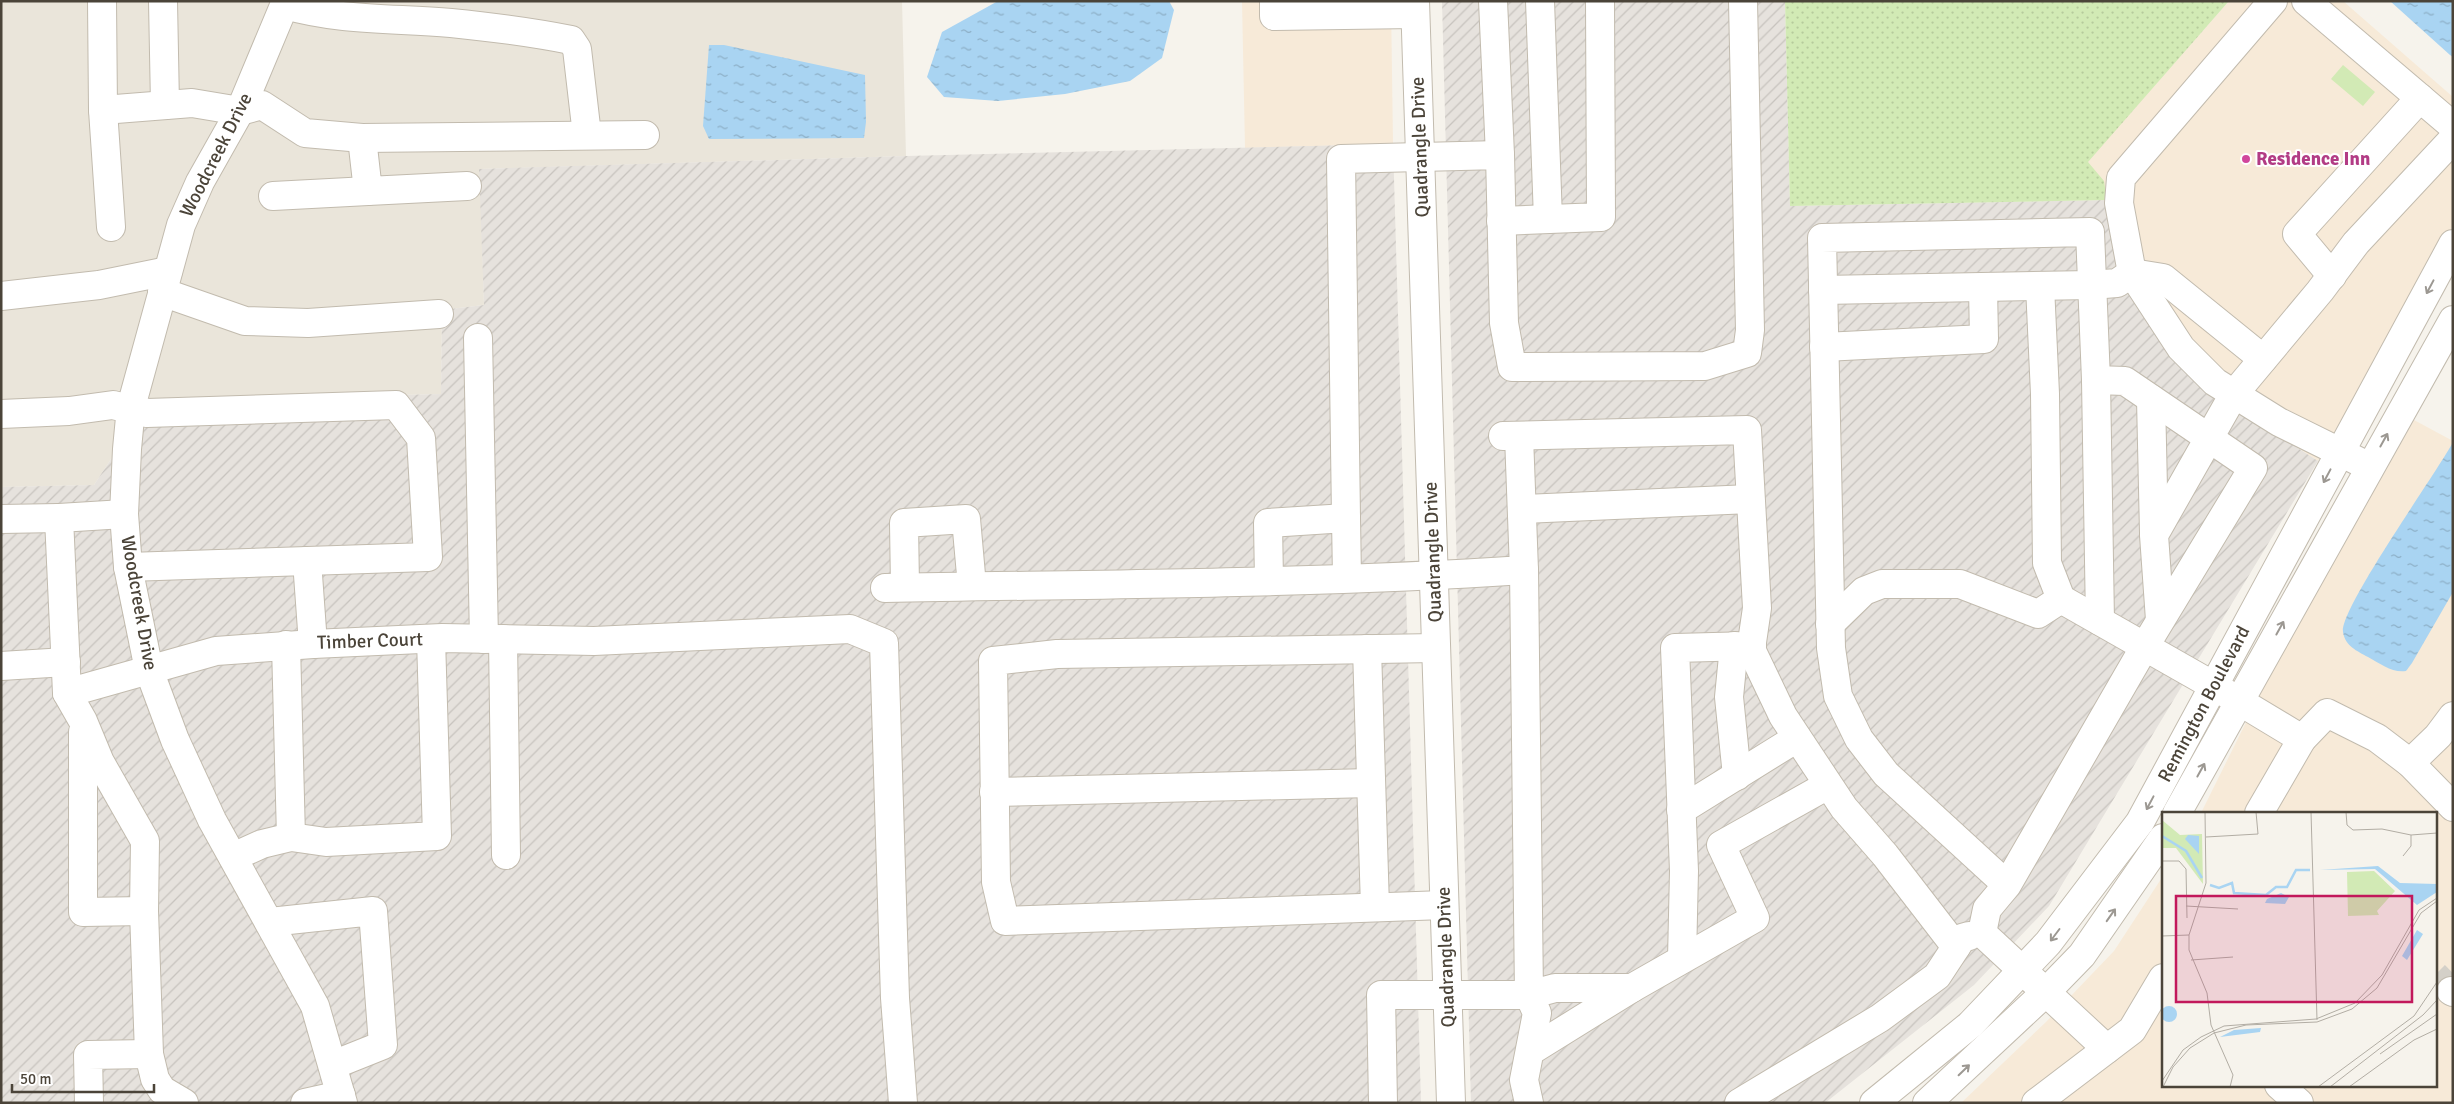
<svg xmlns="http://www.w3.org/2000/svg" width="2454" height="1104" viewBox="0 0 2454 1104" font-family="Signika,sans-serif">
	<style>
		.residential { fill: #eae5da }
		.commercial { fill: #f7ead8 }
		.industrial { fill: url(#industrial-furrows) }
		.grass { fill: url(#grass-dots) }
		.garden { fill: #d2eab5 }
		.water { fill: url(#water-ripples) }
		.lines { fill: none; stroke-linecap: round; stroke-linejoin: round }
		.minor-tunnel { stroke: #d4d0c8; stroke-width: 28; stroke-dasharray: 28 14; stroke-linecap: butt }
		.minor-casing { stroke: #c2bbae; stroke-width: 30 }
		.minor { stroke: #fff; stroke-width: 28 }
		.oneway { stroke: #9c9892 }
		.hotel-dot { fill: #d1479c; stroke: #fff; stroke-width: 2 }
		.labels { text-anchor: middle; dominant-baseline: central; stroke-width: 4; stroke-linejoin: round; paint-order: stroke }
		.street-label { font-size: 19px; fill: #4b4439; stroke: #fff }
		.hotel-label { font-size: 19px; font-weight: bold; fill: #b23c85; stroke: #fff; text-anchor: start }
		.inset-river { fill: none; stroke: #a9d4f2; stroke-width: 2.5 }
		.inset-road { fill: none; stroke: #b2ada4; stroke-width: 1 }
		.view { fill: #c2185b; fill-opacity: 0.15; stroke: #c2185b; stroke-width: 2.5 }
		.inset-edge { fill: none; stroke: #4b4439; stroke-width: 2.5 }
	</style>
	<defs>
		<pattern id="industrial-furrows" width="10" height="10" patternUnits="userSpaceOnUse" patternTransform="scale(1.25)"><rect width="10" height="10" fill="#e6e2dd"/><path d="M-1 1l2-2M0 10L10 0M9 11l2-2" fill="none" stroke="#c7c3be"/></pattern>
		<pattern id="grass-dots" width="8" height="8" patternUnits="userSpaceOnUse" patternTransform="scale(1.25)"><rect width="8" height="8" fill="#d2eab5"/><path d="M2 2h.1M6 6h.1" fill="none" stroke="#b6ca9c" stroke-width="1.8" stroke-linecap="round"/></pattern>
		<pattern id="water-ripples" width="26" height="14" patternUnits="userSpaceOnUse" patternTransform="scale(1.25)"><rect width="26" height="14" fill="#a9d4f2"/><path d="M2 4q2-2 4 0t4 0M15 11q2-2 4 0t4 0" fill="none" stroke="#8caec5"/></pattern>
	</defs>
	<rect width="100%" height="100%" fill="#f6f3ec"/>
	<path class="residential" d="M 1,1 L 902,1 L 906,156 L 480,169 L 484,305 L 442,310 L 441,394 L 149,401 L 94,485 L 1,487 Z"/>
	<g class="commercial">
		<path d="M 1242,1 L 1391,1 L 1393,144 L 1245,148 Z"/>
		<path d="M 2229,1 L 2343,1 L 2453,97 L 2453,226 L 2318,461 L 2203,386 L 2165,349 L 2140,309 L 2087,162 Z"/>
		<path d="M 2414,420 L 2453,441 L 2453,1103 L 1961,1103 L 2046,1022 L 2114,951 L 2163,876 L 2163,1085 L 2435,1085 L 2435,813 L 2201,813 L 2272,670 Z"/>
	</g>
	<g class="industrial">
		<path d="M 1442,1 L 1785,1 L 1790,206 L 2107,200 L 2140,309 L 2165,349 L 2203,387 L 2318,461 L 2049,906 L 1974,985 L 1825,1103 L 1471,1103 Z"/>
		<path d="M 1393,144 L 1421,1103 L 1,1103 L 1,487 L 94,485 L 149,401 L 441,394 L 442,310 L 484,305 L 479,169 L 906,156 Z"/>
	</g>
	<path class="grass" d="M 1785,1 L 2229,1 L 2088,162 L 2104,181 L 2107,200 L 1790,206 Z"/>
	<path class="garden" d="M 2343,65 L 2375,92 L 2363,106 L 2331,79 Z"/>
	<g class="water">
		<path d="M 998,1 L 1169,1 L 1174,10 L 1162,58 L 1130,81 L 1065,94 L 998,101 L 944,97 L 927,77 L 942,32 Z"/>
		<path d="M 2390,1 L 2453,1 L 2453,57 L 2450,55 Z"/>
		<path d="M 709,45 L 724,45 L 865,75 L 866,122 L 864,138 L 709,139 L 703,126 Z"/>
		<path d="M 2453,442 L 2453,592 L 2412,663 L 2406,671 C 2392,673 2381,664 2368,657 C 2357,651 2345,646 2343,632 C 2340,608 2436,474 2453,442 Z"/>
	</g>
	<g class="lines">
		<path class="minor-tunnel" d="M 2435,975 L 2451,991"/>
		<g class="minor-casing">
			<g id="minor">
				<path d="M 102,1 L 103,110 L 111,227"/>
				<path d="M 163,1 L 165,105"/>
				<path d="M 286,1 L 240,111 L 200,182 L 181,225 L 131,407 L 127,449 L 124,514 L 128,567 L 149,670 L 175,740 L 212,820 L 315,1006 L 343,1103"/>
				<path d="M 1274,1 L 1274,16 L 1415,14"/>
				<path d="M 1415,1 L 1451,1103"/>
				<path d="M 1493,1 L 1500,155"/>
				<path d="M 1540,1 L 1548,219"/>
				<path d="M 2273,1 L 2121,178 L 2119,203 L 2132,273 L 2181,348 L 2215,382 L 2279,422 L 2370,467"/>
				<path d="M 2306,1 L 2420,98"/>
				<path d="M 285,5 C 342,21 393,18 451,23 C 491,27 531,32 571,40 L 577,49 L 587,135"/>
				<path d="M 103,110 L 192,103 L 240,111 L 262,105 L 305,133 L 362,138 L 645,135"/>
				<path d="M 362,138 L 368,191 L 467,186"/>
				<path d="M 273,196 L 368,191"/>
				<path d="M 1501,221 L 1601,217 L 1600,1"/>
				<path d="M 2332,276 L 2297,234 L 2420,98 L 2453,126"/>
				<path d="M 2040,286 L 2045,394 L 2047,563 L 2061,599 L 2214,686 L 2302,739 L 2259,813"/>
				<path d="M 1823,290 L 2091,285 L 2117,283 L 2132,273 L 2163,278 L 2263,359"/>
				<path d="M 162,292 L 245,321 L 308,323 L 439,314"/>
				<path d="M 1,296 L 99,285 L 168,271"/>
				<path d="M 478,338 L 484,639"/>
				<path d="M 1824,347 L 1984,339 L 1983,287"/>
				<path d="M 2096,380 L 2100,621"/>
				<path d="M 2151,399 L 2154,533"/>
				<path d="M 1,414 L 69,411 L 113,405 L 147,413 L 396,405 L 421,438 L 428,557 L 128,567"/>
				<path d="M 1503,436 L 1747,430 L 1757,608 L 1751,649 L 1783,716 L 1844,808 L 1885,855 L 1956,947"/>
				<path d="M 1522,509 L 1750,499"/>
				<path d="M 124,514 L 59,518 L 67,693 L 216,651 L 313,644 L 442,638 L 594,641 L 850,629 L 884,643 L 895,998 L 903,1103"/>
				<path d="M 1346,518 L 1341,159 L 1500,155 L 1504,323 L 1512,367 L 1705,366 L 1747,353 L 1750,330 L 1743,1"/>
				<path d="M 1,519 L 59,518"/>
				<path d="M 307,561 L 313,644"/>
				<path d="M 1524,570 L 1529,995 L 1555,988 L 1632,988 L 1755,918 L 1721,845 L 1828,785"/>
				<path d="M 1269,581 L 1268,523 L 1346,518 L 1347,578"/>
				<path d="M 905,587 L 904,523 L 966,519 L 972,586"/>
				<path d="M 885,588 C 1098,584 1311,584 1524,570 L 1519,436"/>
				<path d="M 2160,620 L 2154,535 L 2234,394 L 2320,291 L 2356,243 L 2453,139"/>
				<path d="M 1830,624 L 1864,591 L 1882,584 L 1960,584 L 2038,614 L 2061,599"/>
				<path d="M 503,639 L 506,855"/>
				<path d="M 286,645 L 291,837"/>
				<path d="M 1734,646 L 1729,697 L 1737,776"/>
				<path d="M 1436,648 L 1057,654 L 993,661 L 996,882 L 1005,921 L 1444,905"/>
				<path d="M 1367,649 L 1375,907"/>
				<path d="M 1,666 L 66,662"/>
				<path d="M 67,693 L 83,721 L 100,762 L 145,841 L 144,911 L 149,1054 L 155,1079 L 162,1090 L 184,1103"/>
				<path d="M 83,732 L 83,912 L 144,911"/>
				<path d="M 2302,739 L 2327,713 L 2377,738 L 2410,763 L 2438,736 L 2453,716"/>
				<path d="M 2410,763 L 2453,807"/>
				<path d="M 994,792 L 1371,783"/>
				<path d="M 1681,810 L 1797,738"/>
				<path d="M 2177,813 L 2453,320"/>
				<path d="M 233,857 L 262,844 L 291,837 L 326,842 L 437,836 L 431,639"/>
				<path d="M 2007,885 L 1886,774 L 1859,739 L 1838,696 L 1831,648 L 1822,238 L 2090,232 L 2096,380 L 2125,381 L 2253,468 L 2145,646 L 2007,885 L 1987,909 L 1982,933 L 2107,1049"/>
				<path d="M 270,922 L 373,911 L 383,1045 L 333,1065"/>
				<path d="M 1682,959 L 1684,871 L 1675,648 L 1752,646"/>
				<path d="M 2451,991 L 2453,992"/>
				<path d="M 1532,1050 L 1632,988"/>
				<path d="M 2279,1085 L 2299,1103"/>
				<path d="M 89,1103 L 88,1055 L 149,1054"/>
				<path d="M 305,1103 L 341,1095"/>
				<path d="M 1383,1103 L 1381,995 L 1529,995 L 1537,1013 L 1524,1080 L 1529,1103"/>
				<path d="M 1739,1103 L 1880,1018 L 1937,976 L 1962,938 L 1969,936"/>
				<path d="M 1874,1103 L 1970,1025 L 2048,943 L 2140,822 L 2453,244"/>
				<path d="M 1927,1103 L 2046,992 L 2082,955 L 2163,838"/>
				<path d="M 2036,1103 L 2132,1030 L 2163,978"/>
			</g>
		</g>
		<use href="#minor" class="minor"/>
	</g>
	<defs><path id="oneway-shaft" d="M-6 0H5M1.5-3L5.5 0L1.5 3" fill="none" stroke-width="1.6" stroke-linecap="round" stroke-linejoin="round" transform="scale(1.25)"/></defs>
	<g class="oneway">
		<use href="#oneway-shaft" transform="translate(2430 287) rotate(118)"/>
		<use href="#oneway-shaft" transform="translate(2384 440) rotate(-61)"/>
		<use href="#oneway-shaft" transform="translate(2327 476) rotate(118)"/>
		<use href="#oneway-shaft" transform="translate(2280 628) rotate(-61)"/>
		<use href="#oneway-shaft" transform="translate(2201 770) rotate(-61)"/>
		<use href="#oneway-shaft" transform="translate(2150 803) rotate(118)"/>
		<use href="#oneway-shaft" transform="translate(2111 915) rotate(-55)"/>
		<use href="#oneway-shaft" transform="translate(2055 935) rotate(127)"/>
		<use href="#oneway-shaft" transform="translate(1964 1070) rotate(-44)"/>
	</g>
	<circle class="hotel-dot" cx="2246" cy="159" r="5"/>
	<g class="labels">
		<g class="street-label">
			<text transform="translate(1420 147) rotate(-92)">Quadrangle Drive</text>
			<text transform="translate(216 155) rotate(-63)">Woodcreek Drive</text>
			<text transform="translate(1433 552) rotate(-92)">Quadrangle Drive</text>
			<text transform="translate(139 603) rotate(80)">Woodcreek Drive</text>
			<text transform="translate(370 641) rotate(-2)">Timber Court</text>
			<text transform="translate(2204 704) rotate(-62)">Remington Boulevard</text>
			<text transform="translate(1446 957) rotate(-92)">Quadrangle Drive</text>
		</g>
		<g class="hotel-label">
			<text x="2256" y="159">Residence Inn</text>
		</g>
	</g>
	<g transform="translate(2162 812)">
		<rect width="275" height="275" fill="#f6f3ec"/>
		<path d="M 212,59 L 233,79 L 215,99 L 217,103 L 186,104 L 185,60 Z" fill="#d2eab5"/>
		<path d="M 0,8 L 18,23 L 40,22 L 41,72 L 14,36 L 0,36 Z" fill="#d2eab5"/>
		<path d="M 26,23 L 37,24 L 37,42 L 23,27 ZM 216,54 L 238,71 L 275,72 L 275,80 L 255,93 L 213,57 L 158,58 ZM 119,81 L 127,85 L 123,92 L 103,91 L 105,87 ZM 255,118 L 261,122 L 245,148 L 240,144 ZM-1 202a8 8 0 1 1 16 0a8 8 0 1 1-16 0ZM 99,216 L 98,220 L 58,225 L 72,218 Z" fill="#a9d4f2"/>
		<path class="inset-river" d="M 0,24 L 24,39 L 40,66M 48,73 L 57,76 L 70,71 L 72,81 L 104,83 L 114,75 L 125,75 L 134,58 L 148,58"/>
		<path class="inset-road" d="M 43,0 L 44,71 L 27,123 L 27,138 L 45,181 L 49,213 L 71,263 L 68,275M 149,0 L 155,208M 184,0 L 185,13 L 191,18 L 220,17 L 249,23 L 275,21M 44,25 L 96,22 L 94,0M 241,44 L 249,34 L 249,23M 0,49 L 17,49 L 24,57 L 25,106M 24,94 L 76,97M 0,124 L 27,123M 29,148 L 71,145M 218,242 L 275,202M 0,269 L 21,238 L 39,225 L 62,214 L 154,207 L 193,191 L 220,163 L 257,98 L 275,86M 1,275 L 11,255 L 28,236 L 52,221 L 84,213 L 155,210 L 190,197 L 215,176 L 259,101 L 275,89M 156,275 L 252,204 L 275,170M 168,275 L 261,203 L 275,188M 187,275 L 252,228 L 275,217"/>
		<path class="view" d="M 14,84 L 250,84 L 250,190 L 14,190 Z"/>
		<rect width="275" height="275" class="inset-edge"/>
	</g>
	<rect width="2454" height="1104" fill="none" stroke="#4b4439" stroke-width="5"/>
	<path d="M12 1084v8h142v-8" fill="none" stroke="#4b4439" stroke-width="2.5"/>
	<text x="20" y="1084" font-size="15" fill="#4b4439" stroke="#ffffff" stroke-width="4" paint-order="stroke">50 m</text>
</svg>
